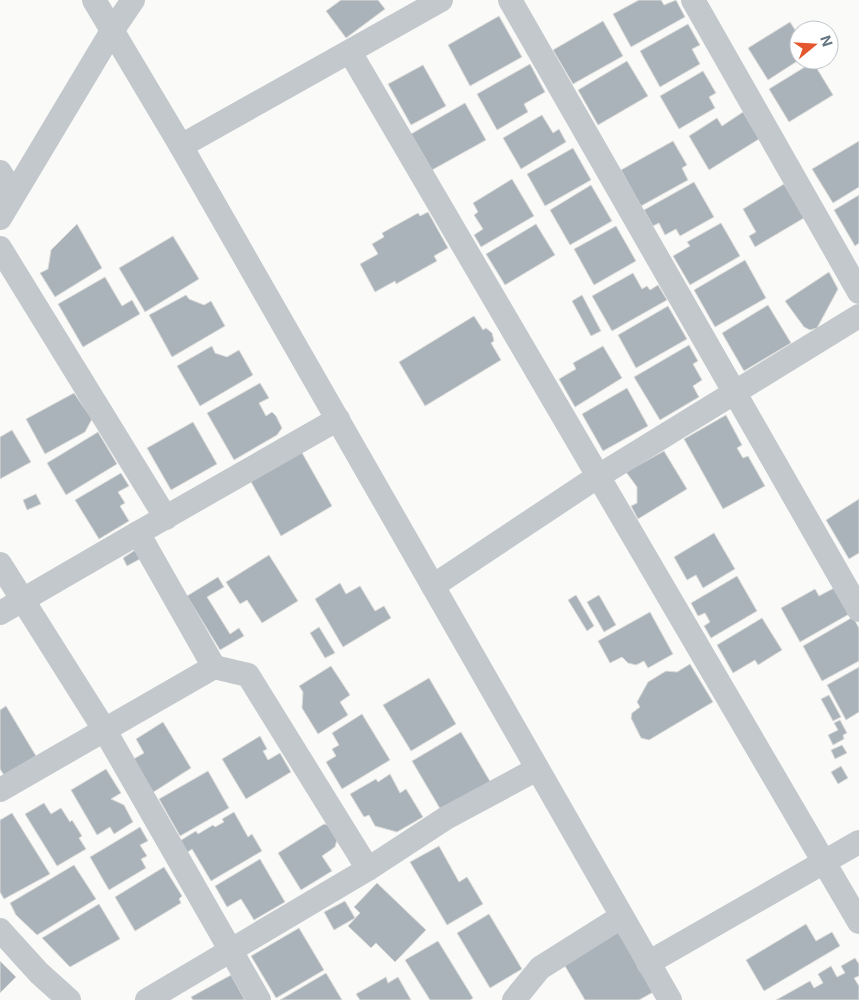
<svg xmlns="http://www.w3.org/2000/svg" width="859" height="1000" viewBox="0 0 859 1000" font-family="Inter,sans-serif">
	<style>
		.building { fill: #aab3b9; stroke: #dcdcda }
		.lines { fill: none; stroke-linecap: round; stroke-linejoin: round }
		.minor { stroke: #c3c8cc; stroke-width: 24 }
	</style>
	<rect width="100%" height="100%" fill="#fafaf8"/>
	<g class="building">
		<path d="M 341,0 L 378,0 L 385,9 L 346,38 L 326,11 Z"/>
		<path d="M 639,0 L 661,0 L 664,5 L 676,0 L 685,17 L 631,47 L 613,14 Z"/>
		<path d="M 499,16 L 522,57 L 470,86 L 448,45 Z"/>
		<path d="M 603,21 L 623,56 L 573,84 L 553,50 Z"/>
		<path d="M 790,22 L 799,36 L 799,60 L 768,80 L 748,48 Z"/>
		<path d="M 688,24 L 700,45 L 692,49 L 700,64 L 660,87 L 640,51 Z"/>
		<path d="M 627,61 L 648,96 L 598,125 L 578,90 Z"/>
		<path d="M 813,62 L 833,95 L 789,122 L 769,89 Z"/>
		<path d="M 530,64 L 545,92 L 524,104 L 528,112 L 497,130 L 477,94 Z"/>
		<path d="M 423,65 L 446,106 L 411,125 L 388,84 Z"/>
		<path d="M 703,71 L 716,93 L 709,97 L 715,108 L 679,129 L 660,96 Z"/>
		<path d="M 465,103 L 486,140 L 432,170 L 411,134 Z"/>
		<path d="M 743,112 L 759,139 L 709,170 L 689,136 L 717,118 L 722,126 Z"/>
		<path d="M 542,115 L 553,133 L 559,129 L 566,142 L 521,169 L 503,138 Z"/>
		<path d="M 673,141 L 687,165 L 682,168 L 688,180 L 641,206 L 621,170 Z"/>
		<path d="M 859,141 L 859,187 L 833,203 L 812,169 Z"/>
		<path d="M 573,148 L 591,180 L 545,206 L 527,174 Z"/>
		<path d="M 512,179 L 534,216 L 481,247 L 474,235 L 483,229 L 474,215 L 478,212 L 473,203 Z"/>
		<path d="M 694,182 L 714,217 L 680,236 L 676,229 L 665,235 L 659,223 L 653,226 L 644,210 Z"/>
		<path d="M 784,184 L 804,218 L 755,247 L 749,236 L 756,232 L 743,209 Z"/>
		<path d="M 591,185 L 612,221 L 570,245 L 550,210 Z"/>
		<path d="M 859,195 L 859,243 L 855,246 L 834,210 Z"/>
		<path d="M 428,212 L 448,248 L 434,256 L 437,261 L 396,284 L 395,281 L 375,292 L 360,264 L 378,254 L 372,244 L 384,237 L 382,233 L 418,213 L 420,216 Z"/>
		<path d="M 721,223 L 740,256 L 690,285 L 673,256 L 690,246 L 687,242 Z"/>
		<path d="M 77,224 L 102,268 L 55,297 L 40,273 L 48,269 L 51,250 Z"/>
		<path d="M 536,224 L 555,255 L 505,285 L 486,254 Z"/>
		<path d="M 616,226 L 636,261 L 594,285 L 574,249 Z"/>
		<path d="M 173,236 L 199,279 L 145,312 L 119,268 Z"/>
		<path d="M 745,260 L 766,298 L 715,327 L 694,290 Z"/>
		<path d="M 829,272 L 838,289 L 817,328 L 810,330 L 804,327 L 785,301 Z"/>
		<path d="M 633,273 L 642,289 L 647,286 L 650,290 L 658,285 L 667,300 L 612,331 L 592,296 Z"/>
		<path d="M 105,277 L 122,306 L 132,300 L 140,314 L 83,347 L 58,304 Z"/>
		<path d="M 186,295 L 189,299 L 204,305 L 211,301 L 225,326 L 172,357 L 149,315 Z"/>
		<path d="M 582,295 L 601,331 L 591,336 L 572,301 Z"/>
		<path d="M 768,305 L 791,343 L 744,371 L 722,333 Z"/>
		<path d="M 668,306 L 687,339 L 636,368 L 618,335 Z"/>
		<path d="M 474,316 L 483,330 L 486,328 L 492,333 L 494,341 L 491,343 L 501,360 L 425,406 L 399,362 Z"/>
		<path d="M 689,345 L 698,361 L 693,364 L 702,380 L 693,386 L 699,397 L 660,420 L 634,377 Z"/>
		<path d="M 212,346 L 215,353 L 227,357 L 239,350 L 253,375 L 200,406 L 177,366 Z"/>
		<path d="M 603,346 L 622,378 L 575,407 L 559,379 L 576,369 L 573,363 Z"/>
		<path d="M 260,383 L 269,398 L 259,403 L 266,416 L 272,412 L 276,416 L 282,428 L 277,435 L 234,460 L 207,413 Z"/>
		<path d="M 627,388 L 648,426 L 603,451 L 582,414 Z"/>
		<path d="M 74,393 L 92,419 L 85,432 L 45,454 L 26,419 Z"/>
		<path d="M 726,415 L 742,445 L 737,448 L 743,458 L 748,456 L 765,486 L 723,509 L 684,439 Z"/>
		<path d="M 193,422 L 217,464 L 171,490 L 147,448 Z"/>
		<path d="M 12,430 L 31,462 L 0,479 L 0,437 Z"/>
		<path d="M 98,432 L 117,464 L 66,495 L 47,463 Z"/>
		<path d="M 301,451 L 332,506 L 281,536 L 250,480 Z"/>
		<path d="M 664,451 L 687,489 L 638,519 L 631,506 L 637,503 L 637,487 L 626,472 Z"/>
		<path d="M 121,473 L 129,486 L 118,492 L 125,503 L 120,506 L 129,521 L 99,539 L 75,500 Z"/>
		<path d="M 36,494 L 41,504 L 27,510 L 23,500 Z"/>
		<path d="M 859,499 L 859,553 L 849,559 L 826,520 Z"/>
		<path d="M 714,533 L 735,569 L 703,588 L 696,575 L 687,580 L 674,557 Z"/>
		<path d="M 135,550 L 140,559 L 127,566 L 123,558 Z"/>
		<path d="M 269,555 L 298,601 L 262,623 L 247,600 L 240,604 L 226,582 Z"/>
		<path d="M 737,576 L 757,611 L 711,638 L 704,626 L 710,622 L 705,613 L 698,616 L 691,603 Z"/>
		<path d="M 218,577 L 224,587 L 207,597 L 230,634 L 239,628 L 244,636 L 220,650 L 187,596 Z"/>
		<path d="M 340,583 L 346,594 L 360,586 L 375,611 L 384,606 L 391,618 L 343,647 L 315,599 Z"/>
		<path d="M 834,588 L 851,613 L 800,642 L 781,608 L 815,589 L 819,596 Z"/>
		<path d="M 576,595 L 594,626 L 587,631 L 568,600 Z"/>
		<path d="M 599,595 L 616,625 L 604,632 L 587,602 Z"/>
		<path d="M 650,612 L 673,654 L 648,668 L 644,661 L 636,665 L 628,663 L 622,657 L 610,663 L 598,641 Z"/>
		<path d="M 853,617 L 859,628 L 859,661 L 822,681 L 803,646 Z"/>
		<path d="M 762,618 L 782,650 L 758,665 L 755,660 L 733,673 L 717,645 Z"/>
		<path d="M 319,627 L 335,653 L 325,658 L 310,633 Z"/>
		<path d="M 690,664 L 713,702 L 649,740 L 641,738 L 631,718 L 632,713 L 640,707 L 637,702 L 648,682 L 666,671 L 677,672 Z"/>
		<path d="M 331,666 L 350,695 L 340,702 L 348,715 L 318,734 L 302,708 L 303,692 L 299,686 Z"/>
		<path d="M 859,667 L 859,712 L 846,720 L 827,685 Z"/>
		<path d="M 429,678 L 456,724 L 411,751 L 383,705 Z"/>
		<path d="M 829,695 L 841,717 L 833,721 L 821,699 Z"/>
		<path d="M 6,706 L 36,756 L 4,775 L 0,769 L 0,710 Z"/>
		<path d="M 362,714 L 390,760 L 342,789 L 326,762 L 336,756 L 332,749 L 339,745 L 332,733 Z"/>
		<path d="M 840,720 L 847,733 L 843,735 L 844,739 L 833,745 L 828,735 L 838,730 L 834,723 Z"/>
		<path d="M 163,722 L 191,768 L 152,793 L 132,760 L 144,753 L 136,739 Z"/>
		<path d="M 461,732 L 491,783 L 442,812 L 412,761 Z"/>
		<path d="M 260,736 L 267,749 L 263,751 L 268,760 L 280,753 L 291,772 L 246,799 L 222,759 Z"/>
		<path d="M 842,745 L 847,753 L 835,759 L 831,750 Z"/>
		<path d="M 841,766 L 848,778 L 838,784 L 831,772 Z"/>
		<path d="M 106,769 L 121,793 L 111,799 L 124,805 L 133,822 L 114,834 L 110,827 L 97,835 L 71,790 Z"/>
		<path d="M 208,771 L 229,808 L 180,836 L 159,799 Z"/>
		<path d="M 390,774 L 400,793 L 406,789 L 423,817 L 397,832 L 375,826 L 369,815 L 364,817 L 350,794 L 376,779 L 378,782 Z"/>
		<path d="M 44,803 L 51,814 L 61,808 L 70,822 L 72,820 L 82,836 L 79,838 L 86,849 L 57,866 L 25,814 Z"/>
		<path d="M 234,812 L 248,837 L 252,834 L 262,851 L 211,881 L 192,849 L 185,854 L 178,842 L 196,831 L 198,834 L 213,825 L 215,827 L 224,822 L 222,819 Z"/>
		<path d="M 12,813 L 50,874 L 4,899 L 0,892 L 0,820 Z"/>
		<path d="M 324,824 L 333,826 L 338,836 L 335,847 L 322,856 L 332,871 L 301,890 L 278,853 Z"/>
		<path d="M 140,827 L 148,841 L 140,845 L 147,856 L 141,859 L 146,868 L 109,890 L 90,857 Z"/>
		<path d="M 439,846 L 459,882 L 467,877 L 483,904 L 447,925 L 410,862 Z"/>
		<path d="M 260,859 L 285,902 L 254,920 L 241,899 L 227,907 L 215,886 Z"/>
		<path d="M 74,865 L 96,899 L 37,935 L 16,915 L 10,903 Z"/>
		<path d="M 164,867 L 182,896 L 179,899 L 181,903 L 135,931 L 115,897 Z"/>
		<path d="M 377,883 L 426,930 L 395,962 L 376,943 L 371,948 L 348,926 L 360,913 L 354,907 Z"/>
		<path d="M 345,901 L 355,918 L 334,930 L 324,912 Z"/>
		<path d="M 99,904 L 120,939 L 70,967 L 42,938 Z"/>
		<path d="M 489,914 L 522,969 L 490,988 L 457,933 Z"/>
		<path d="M 806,924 L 816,941 L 832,932 L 840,946 L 764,991 L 746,960 Z"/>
		<path d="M 620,927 L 657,990 L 639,1000 L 585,1000 L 562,961 Z"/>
		<path d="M 299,928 L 324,970 L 276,998 L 251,956 Z"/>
		<path d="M 438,941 L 473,998 L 470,1000 L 430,1000 L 405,960 Z"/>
		<path d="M 855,958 L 859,964 L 859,976 L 854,978 L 859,986 L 859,1000 L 776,1000 L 810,981 L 814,988 L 823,983 L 818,974 L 831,966 L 837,977 L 845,973 L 841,966 Z"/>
		<path d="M 0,961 L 16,977 L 0,993 Z"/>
		<path d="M 326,973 L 342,1000 L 280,1000 Z"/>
		<path d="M 231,975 L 245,1000 L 193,1000 L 191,997 Z"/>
		<path d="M 386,977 L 388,983 L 398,977 L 411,1000 L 360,1000 L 356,994 Z"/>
	</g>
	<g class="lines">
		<g class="minor">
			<path d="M 94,0 L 181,146 L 670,1000"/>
			<path d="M 510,0 L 859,610"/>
			<path d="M 693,0 L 859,292"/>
			<path d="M 350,52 L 859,922"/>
			<path d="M 181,146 L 441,0"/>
			<path d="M 0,172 L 13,193"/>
			<path d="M 0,218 L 112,31 L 133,0"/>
			<path d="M 0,248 L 166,518"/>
			<path d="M 338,419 L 138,533 L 214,667 L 248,675 L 368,869"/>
			<path d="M 0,564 L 104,729 L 259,1000"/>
			<path d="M 433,586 L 597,477 L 859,316"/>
			<path d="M 0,613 L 138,533"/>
			<path d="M 0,790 L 214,667"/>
			<path d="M 0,930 L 39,973 L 69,1000"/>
			<path d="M 648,963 L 859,842"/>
			<path d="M 147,1000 L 368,869 L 446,818 L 537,769"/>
			<path d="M 514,1000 L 540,968 L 621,917"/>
		</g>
	</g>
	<g transform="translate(814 45) rotate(72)"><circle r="24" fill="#ffffff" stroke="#c1c8cd"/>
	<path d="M0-4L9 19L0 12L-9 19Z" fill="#e4572e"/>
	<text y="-8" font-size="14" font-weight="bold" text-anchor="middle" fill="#657683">N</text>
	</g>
</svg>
